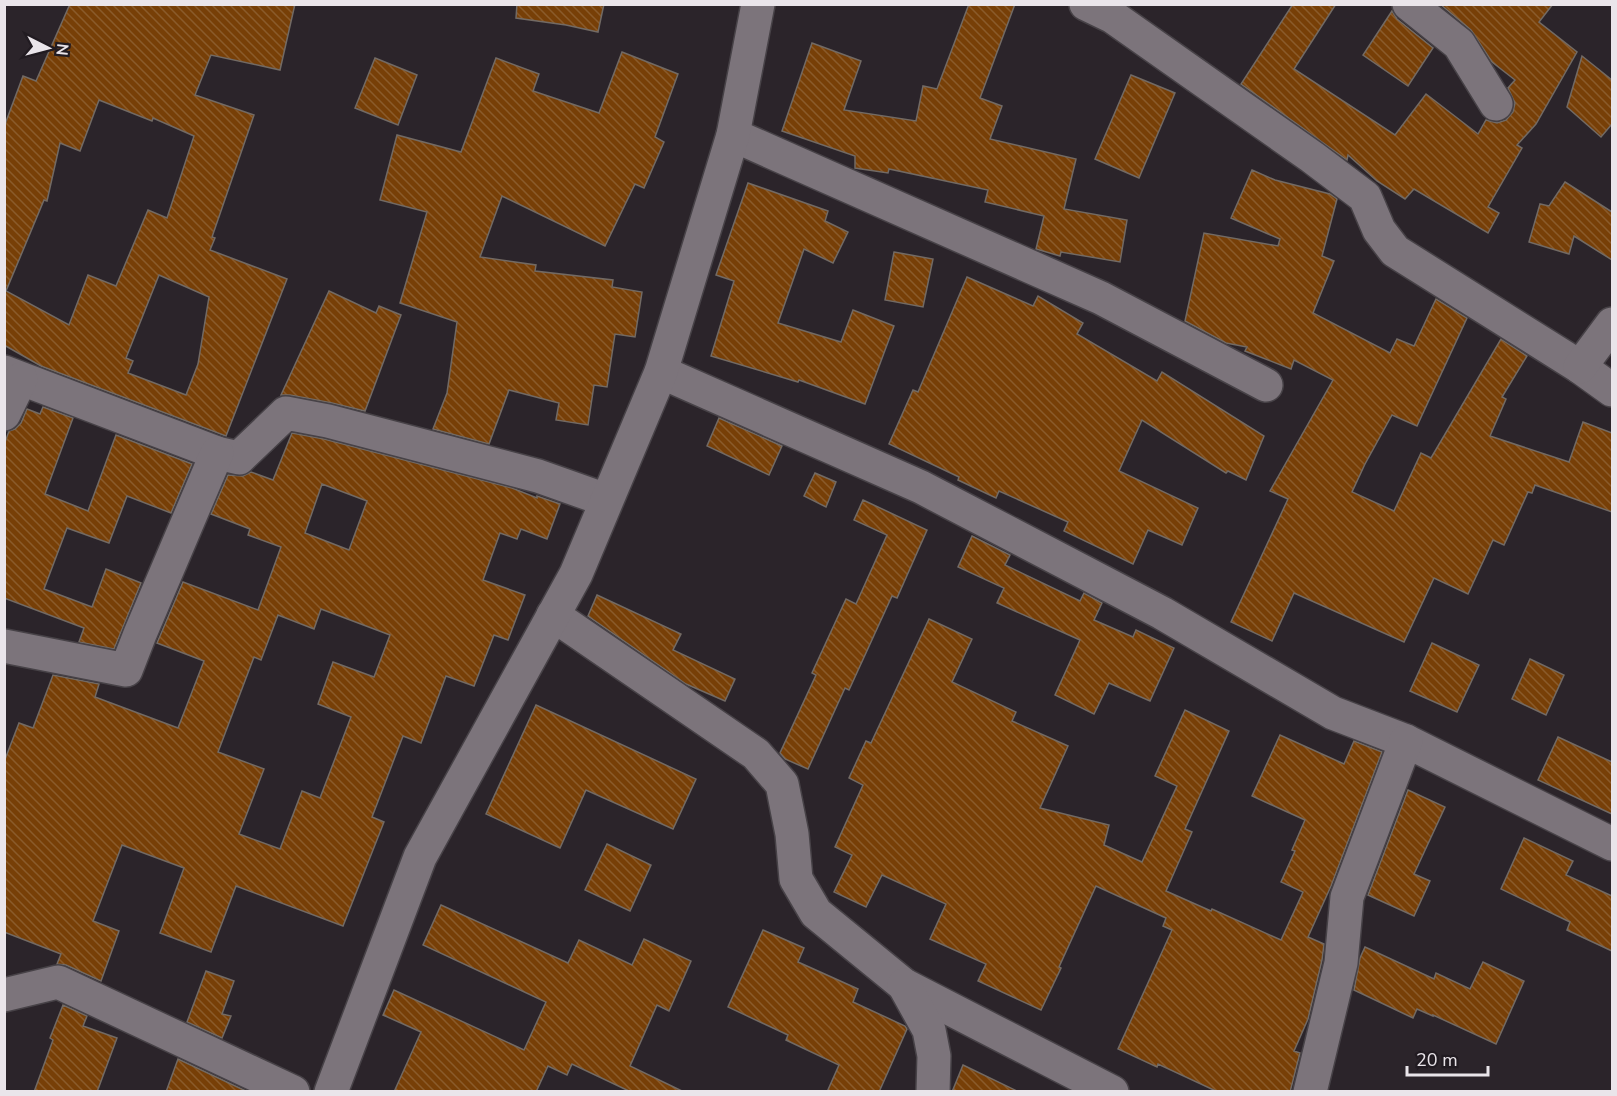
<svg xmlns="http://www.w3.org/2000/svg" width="1617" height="1096" viewBox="0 0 1617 1096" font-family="'Nunito Sans',sans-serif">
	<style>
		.building { fill: url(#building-back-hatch); stroke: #726a64; stroke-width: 1.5; fill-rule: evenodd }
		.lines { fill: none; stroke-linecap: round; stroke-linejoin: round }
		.minor-casing { stroke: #474247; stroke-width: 36 }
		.minor { stroke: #7c747b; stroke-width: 33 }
	</style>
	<defs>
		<pattern id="building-back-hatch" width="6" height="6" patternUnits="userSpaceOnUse" patternTransform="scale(1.5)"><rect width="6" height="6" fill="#773f07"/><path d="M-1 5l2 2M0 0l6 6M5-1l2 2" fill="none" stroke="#8a5b2b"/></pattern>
	</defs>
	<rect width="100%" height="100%" fill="#2b242a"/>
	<g class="building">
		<path d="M 70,4 L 295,4 L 280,70 L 211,55 L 195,95 L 254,115 L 212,237 L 215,238 L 210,250 L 287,279 L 226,436 L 41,366 L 4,345 L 4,127 L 23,76 L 36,81 ZM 99,100 L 152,121 L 153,118 L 194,136 L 167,218 L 148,210 L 116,286 L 88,275 L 69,325 L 6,291 L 44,200 L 47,201 L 60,143 L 80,151 ZM 159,275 L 209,297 L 198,364 L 186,395 L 128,373 L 133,361 L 126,358 Z"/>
		<path d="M 517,4 L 604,4 L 598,32 L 566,25 L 516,18 Z"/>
		<path d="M 969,4 L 1015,4 L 980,98 L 1002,106 L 990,139 L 1076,159 L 1064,209 L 1127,220 L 1120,262 L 1061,252 L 1060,256 L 1036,249 L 1044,216 L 985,202 L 988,190 L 889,169 L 888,173 L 855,168 L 855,156 L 782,131 L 812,43 L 861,61 L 844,110 L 916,121 L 923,86 L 937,89 Z"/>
		<path d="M 1293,4 L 1336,4 L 1294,69 L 1395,135 L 1426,94 L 1478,134 L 1486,120 L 1497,123 L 1506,120 L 1513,112 L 1515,103 L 1508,88 L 1515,80 L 1492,62 L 1471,30 L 1440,4 L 1553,4 L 1539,22 L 1577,52 L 1536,124 L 1517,145 L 1522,148 L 1488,207 L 1499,213 L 1488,233 L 1414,189 L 1405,199 L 1377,181 L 1348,155 L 1347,160 L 1241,84 Z"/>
		<path d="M 1392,11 L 1397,19 L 1433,48 L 1408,86 L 1363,55 Z"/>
		<path d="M 622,52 L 678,74 L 655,137 L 664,142 L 644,188 L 635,184 L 605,246 L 502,196 L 480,257 L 536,265 L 535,271 L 613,280 L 612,287 L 642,292 L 635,337 L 615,334 L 607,387 L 594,385 L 588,425 L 556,420 L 559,403 L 509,390 L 489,444 L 433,429 L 447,393 L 457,322 L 400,303 L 427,212 L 380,200 L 397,135 L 461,152 L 496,58 L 539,74 L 533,91 L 599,113 Z"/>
		<path d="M 1582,56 L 1612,80 L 1612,124 L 1601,137 L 1567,107 Z"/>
		<path d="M 375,58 L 417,75 L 398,125 L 355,108 Z"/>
		<path d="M 1131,75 L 1175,93 L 1139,178 L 1095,159 Z"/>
		<path d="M 1252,170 L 1275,180 L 1330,194 L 1337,199 L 1322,256 L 1334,261 L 1313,313 L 1390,353 L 1397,339 L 1414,346 L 1436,299 L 1467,318 L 1417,426 L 1392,415 L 1365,464 L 1352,492 L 1394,511 L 1421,453 L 1431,458 L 1501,339 L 1527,356 L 1502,397 L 1506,399 L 1490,436 L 1569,462 L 1583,422 L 1612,433 L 1612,512 L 1535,485 L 1532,493 L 1528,492 L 1504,545 L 1493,540 L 1468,594 L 1434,578 L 1404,642 L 1294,593 L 1272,641 L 1231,622 L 1288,499 L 1270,491 L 1333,380 L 1294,360 L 1291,369 L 1245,351 L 1247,347 L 1226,343 L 1185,321 L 1204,233 L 1278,246 L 1280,239 L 1231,218 Z"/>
		<path d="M 1565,182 L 1612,212 L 1612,260 L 1574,236 L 1569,254 L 1529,242 L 1540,204 L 1549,206 Z"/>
		<path d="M 748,183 L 828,211 L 825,221 L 848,232 L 833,263 L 804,249 L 778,323 L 841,342 L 853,310 L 894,326 L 865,404 L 799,380 L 798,382 L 711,356 L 734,281 L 716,275 Z"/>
		<path d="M 894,252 L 933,259 L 923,307 L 885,300 Z"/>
		<path d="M 967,277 L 1033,306 L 1038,296 L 1083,323 L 1077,334 L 1157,381 L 1162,372 L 1264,436 L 1246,480 L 1228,471 L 1226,473 L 1142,420 L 1119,471 L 1198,508 L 1182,545 L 1148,530 L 1133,564 L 1064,531 L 1068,522 L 999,491 L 996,498 L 958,480 L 959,477 L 889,444 L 913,390 L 918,392 Z"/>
		<path d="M 329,291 L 376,313 L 379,306 L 401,315 L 365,411 L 332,403 L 290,395 L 281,395 Z"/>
		<path d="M 43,407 L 73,418 L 45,494 L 88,511 L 116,435 L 192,464 L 171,513 L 127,496 L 109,543 L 67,528 L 44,589 L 92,607 L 106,569 L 141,583 L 114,649 L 79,642 L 84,628 L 4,598 L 4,445 L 9,431 L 15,429 L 21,423 L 27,409 L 40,414 Z"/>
		<path d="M 719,418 L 782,446 L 769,475 L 707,446 Z"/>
		<path d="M 292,433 L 324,439 L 512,488 L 537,498 L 537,496 L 560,504 L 547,539 L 521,529 L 517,539 L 500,533 L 483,580 L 525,595 L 508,640 L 494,635 L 474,686 L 446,676 L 421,743 L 403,736 L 372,817 L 384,822 L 343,926 L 236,886 L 211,952 L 160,933 L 184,868 L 122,845 L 93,921 L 119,931 L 101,981 L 66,965 L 57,964 L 61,954 L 4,932 L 4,762 L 19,723 L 33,728 L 53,675 L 99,684 L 95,697 L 178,728 L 204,661 L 157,643 L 183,582 L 258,610 L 281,547 L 248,535 L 250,529 L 211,514 L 228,475 L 243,476 L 251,472 L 273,480 ZM 322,484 L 367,501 L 349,550 L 305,533 ZM 321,609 L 390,635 L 374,677 L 333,662 L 318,704 L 351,717 L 320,798 L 302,791 L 280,849 L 239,834 L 264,769 L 218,752 L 254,657 L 261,660 L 278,615 L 314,629 Z"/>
		<path d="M 815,473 L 836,482 L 826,507 L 804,496 Z"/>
		<path d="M 863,500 L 927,530 L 897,598 L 892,596 L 849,690 L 845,688 L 808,769 L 785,759 L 780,753 L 816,675 L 812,673 L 846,599 L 856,604 L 887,535 L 854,520 Z"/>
		<path d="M 972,536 L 1010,555 L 1005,565 L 1080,601 L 1084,593 L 1102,603 L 1094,620 L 1133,637 L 1136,630 L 1174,648 L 1150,701 L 1109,683 L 1094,714 L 1055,695 L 1080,640 L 997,603 L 1004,588 L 958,567 Z"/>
		<path d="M 597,595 L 681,634 L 673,650 L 735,679 L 725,701 L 686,684 L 588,616 Z"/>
		<path d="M 929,619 L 972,639 L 952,682 L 1016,712 L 1012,721 L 1068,746 L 1040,808 L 1109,825 L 1104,845 L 1142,862 L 1177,786 L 1155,776 L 1185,710 L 1229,731 L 1185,829 L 1192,832 L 1166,891 L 1211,911 L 1212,909 L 1281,940 L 1303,892 L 1281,882 L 1295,851 L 1292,850 L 1305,820 L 1252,796 L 1280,735 L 1344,764 L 1354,741 L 1382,752 L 1331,886 L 1308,937 L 1324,944 L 1322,960 L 1308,1019 L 1294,1051 L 1300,1053 L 1290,1092 L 1218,1092 L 1158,1064 L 1157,1067 L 1118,1049 L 1172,930 L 1163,926 L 1166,918 L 1096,886 L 1059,967 L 1061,968 L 1041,1010 L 978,981 L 986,964 L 930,939 L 946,904 L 882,875 L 866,907 L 834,892 L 852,855 L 835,847 L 863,785 L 849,778 L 866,741 L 871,743 Z"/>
		<path d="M 1432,643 L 1479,665 L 1457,712 L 1410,691 Z"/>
		<path d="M 1530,659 L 1564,675 L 1546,715 L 1512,699 Z"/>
		<path d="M 536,705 L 696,779 L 673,829 L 586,790 L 560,848 L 486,814 Z"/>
		<path d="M 1558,737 L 1612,762 L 1612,814 L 1538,780 Z"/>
		<path d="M 1408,790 L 1445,807 L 1414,874 L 1430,881 L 1414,916 L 1368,895 Z"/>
		<path d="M 1524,838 L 1573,861 L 1566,875 L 1612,896 L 1612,951 L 1567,930 L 1570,922 L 1501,889 Z"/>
		<path d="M 607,844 L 651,865 L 630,911 L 585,890 Z"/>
		<path d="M 441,905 L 568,963 L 579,940 L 632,965 L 644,939 L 691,961 L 669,1011 L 657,1005 L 630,1066 L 684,1092 L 631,1092 L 572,1064 L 567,1075 L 548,1066 L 536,1092 L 394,1092 L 421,1032 L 383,1015 L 394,990 L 524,1050 L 546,1002 L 423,945 Z"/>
		<path d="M 763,930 L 804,948 L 798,962 L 858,989 L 853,1002 L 905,1026 L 907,1029 L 879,1092 L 827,1092 L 839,1065 L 786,1040 L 788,1035 L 728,1007 Z"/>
		<path d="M 1365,947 L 1434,979 L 1436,973 L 1470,989 L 1483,962 L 1524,981 L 1496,1044 L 1433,1015 L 1433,1016 L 1417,1009 L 1413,1018 L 1354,990 L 1360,958 Z"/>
		<path d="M 206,971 L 234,981 L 222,1014 L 231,1016 L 222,1038 L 187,1022 Z"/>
		<path d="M 63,1005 L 87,1016 L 83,1026 L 117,1038 L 97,1092 L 34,1092 L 53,1040 L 50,1038 Z"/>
		<path d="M 178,1059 L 248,1092 L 166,1092 Z"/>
		<path d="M 963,1065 L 1019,1092 L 952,1092 Z"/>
	</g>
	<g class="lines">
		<g class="minor-casing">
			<g id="minor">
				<path d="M 1086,4 L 1113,17 L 1312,157 L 1365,197 L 1379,230 L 1395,251 L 1580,367 L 1612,390"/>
				<path d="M 1409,4 L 1459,44 L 1496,104"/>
				<path d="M 733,135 L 1101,298 L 1266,385"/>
				<path d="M 1580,367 L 1612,324"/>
				<path d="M 4,372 L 217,453 L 239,458 L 286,413 L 328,421 L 538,476 L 606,500"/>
				<path d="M 661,372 L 921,487 L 1162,613 L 1333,713 L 1406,741 L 1612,844"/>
				<path d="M 4,414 L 21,379"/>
				<path d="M 553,615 L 756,754 L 782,784 L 792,834 L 796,879 L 816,913 L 904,985 L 1112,1092"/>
				<path d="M 4,646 L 126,670 L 140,634 L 217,453"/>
				<path d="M 904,985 L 929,1030 L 934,1056 L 933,1092"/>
				<path d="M 4,995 L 58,982 L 293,1092"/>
				<path d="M 331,1092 L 420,857 L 576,574 L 661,372 L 733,135 L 758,4"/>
				<path d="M 1310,1092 L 1341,963 L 1347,897 L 1406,741"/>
			</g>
		</g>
		<use href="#minor" class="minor"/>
	</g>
	<rect width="1617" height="1096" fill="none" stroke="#eae5ea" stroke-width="12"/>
	<g transform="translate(48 48) rotate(96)" stroke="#211b21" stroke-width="4.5" paint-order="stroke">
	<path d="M0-4.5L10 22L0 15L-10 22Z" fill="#eae5ea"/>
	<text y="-9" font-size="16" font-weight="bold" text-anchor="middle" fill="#eae5ea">N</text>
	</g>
	<path d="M1407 1066v9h81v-9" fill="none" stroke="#eae5ea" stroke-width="3"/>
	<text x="1416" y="1066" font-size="18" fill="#eae5ea" stroke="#211b21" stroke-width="4.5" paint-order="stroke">20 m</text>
</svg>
